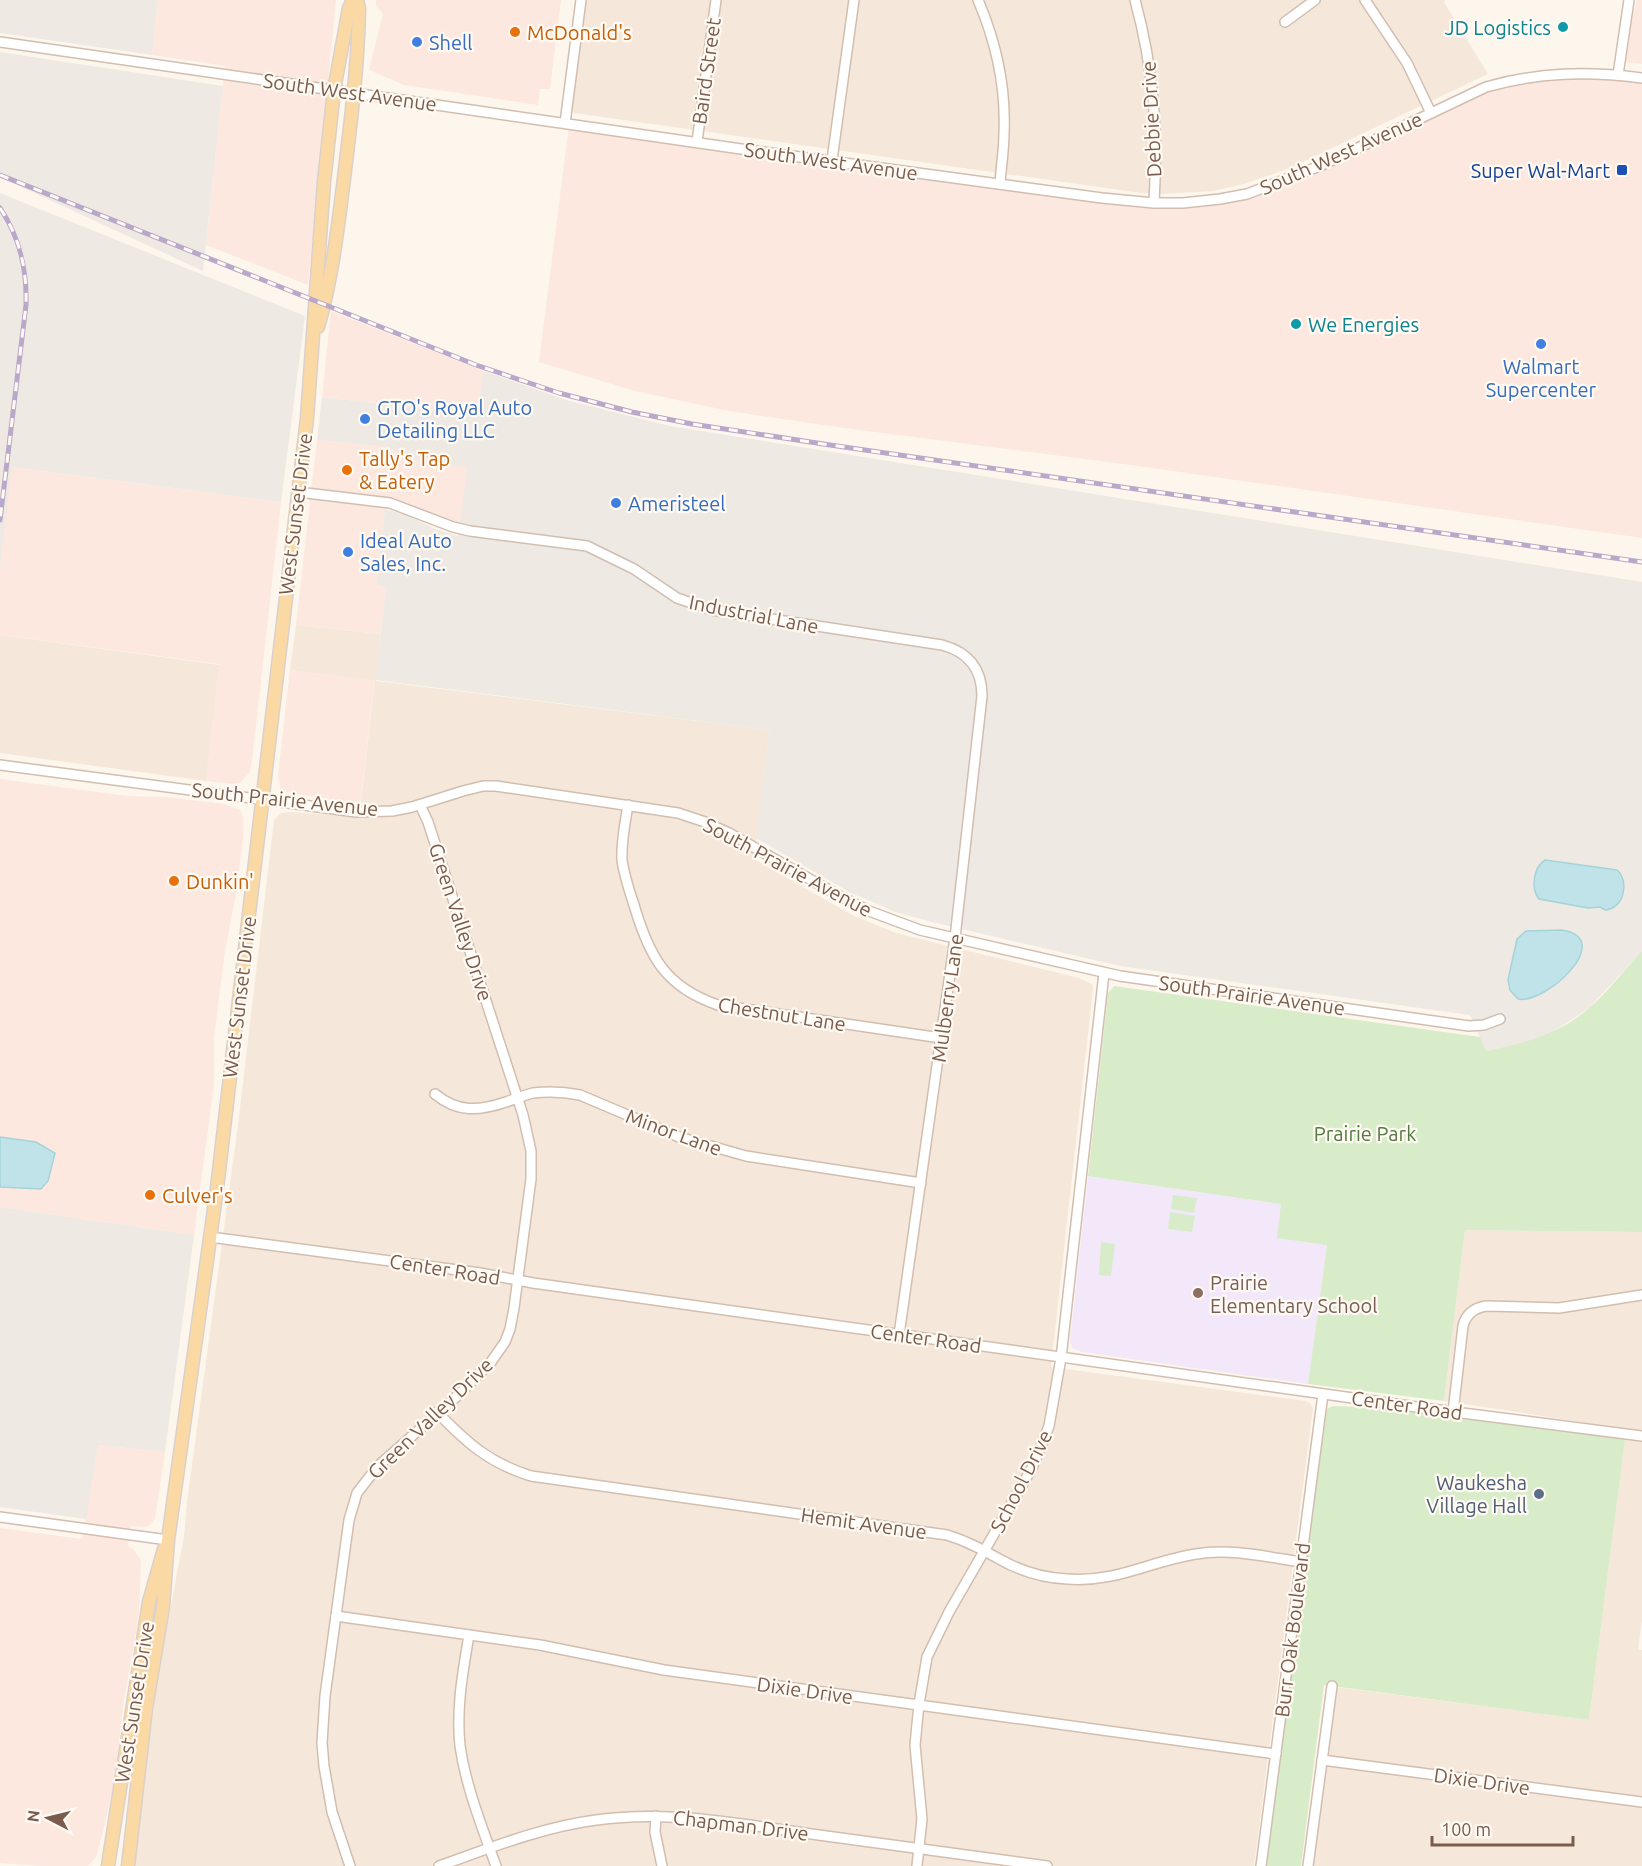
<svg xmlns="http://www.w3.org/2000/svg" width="1642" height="1866" viewBox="0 0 1642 1866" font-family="Ubuntu,sans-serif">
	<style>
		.residential { fill: #f5e8da }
		.commercial { fill: #fde8e0 }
		.industrial { fill: #efe9e4 }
		.education { fill: #f3e8fa }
		.green { fill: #d8ecc9 }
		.water { fill: #bfe3e8; stroke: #a5d3da; stroke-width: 1.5 }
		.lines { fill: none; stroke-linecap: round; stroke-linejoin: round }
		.minor-casing { stroke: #d1beb0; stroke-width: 12 }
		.major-casing { stroke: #dad1cd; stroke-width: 15 }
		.minor { stroke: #fff; stroke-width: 9 }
		.major { stroke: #fbd9a5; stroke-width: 12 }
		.rail-casing { stroke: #b9a8c9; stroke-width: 5 }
		.rail { stroke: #fffaf3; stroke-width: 3; stroke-dasharray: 9; stroke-linecap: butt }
		.culture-dot { fill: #0f9aa8; stroke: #fffaf3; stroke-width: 2 }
		.food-dot { fill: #e8710a; stroke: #fffaf3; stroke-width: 2 }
		.shop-dot { fill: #3f7fe0; stroke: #fffaf3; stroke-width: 2 }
		.transit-dot { fill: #1a4fb4; stroke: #fffaf3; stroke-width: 2 }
		.education-dot { fill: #8d6e63; stroke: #fffaf3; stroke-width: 2 }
		.service-dot { fill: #5c6f8a; stroke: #fffaf3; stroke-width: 2 }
		.labels { text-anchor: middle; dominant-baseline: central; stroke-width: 4.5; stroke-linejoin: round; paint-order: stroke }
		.culture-label { font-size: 20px; fill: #0d838f; stroke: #fffaf3; text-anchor: end }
		.food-label { font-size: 20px; fill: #c56008; stroke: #fffaf3; text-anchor: start }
		.shop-label { font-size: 20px; fill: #366cbe; stroke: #fffaf3; text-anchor: start }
		.street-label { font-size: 20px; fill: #7a5c4d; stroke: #fffaf3 }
		.transit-label { font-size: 20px; fill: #164399; stroke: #fffaf3; text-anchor: end }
		.park-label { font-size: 20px; fill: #537a41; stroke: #fffaf3 }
		.education-label { font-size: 20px; fill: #785e54; stroke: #fffaf3; text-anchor: start }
		.service-label { font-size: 20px; fill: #4e5e75; stroke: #fffaf3; text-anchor: end }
	</style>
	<rect width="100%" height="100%" fill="#fdf6ec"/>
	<g class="residential">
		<path d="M 586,0 L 1445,0 L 1444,2 L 1488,74 L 1290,168 L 1244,184 L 1213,191 L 1162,194 L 1141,193 L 574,113 L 571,108 Z"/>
		<path d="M 296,625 L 380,634 L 376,681 L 770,730 L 754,859 L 852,915 L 896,933 L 1079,978 L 1092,984 L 1093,989 L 1051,1367 L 1306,1401 L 1310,1403 L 1313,1408 L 1254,1866 L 134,1866 L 151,1712 L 184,1536 L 187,1502 L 238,1125 L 274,820 L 281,813 L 291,812 L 359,817 L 375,681 L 290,670 Z"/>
		<path d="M 0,635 L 220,665 L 206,781 L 0,753 Z"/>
		<path d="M 1465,1230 L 1642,1232 L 1642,1620 L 1638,1650 L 1642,1650 L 1642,1866 L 1312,1866 L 1335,1687 L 1589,1720 L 1626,1429 L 1444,1401 Z"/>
	</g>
	<g class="commercial">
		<path d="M 158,0 L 336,0 L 308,285 L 206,245 L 225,66 L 152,55 Z"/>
		<path d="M 376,0 L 561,0 L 550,89 L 540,89 L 538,105 L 404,85 L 369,70 L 383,14 L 376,6 Z"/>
		<path d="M 1637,0 L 1642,0 L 1642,64 L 1622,62 L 1626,39 Z"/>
		<path d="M 1534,76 L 1642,79 L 1642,538 L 1131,465 L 837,427 L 729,411 L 635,391 L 539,362 L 569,125 L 1130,202 L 1248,195 L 1486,88 Z"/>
		<path d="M 331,311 L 484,371 L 476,415 L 322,397 Z"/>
		<path d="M 317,440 L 387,447 L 412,460 L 467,467 L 460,526 L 386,501 L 376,585 L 386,587 L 380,634 L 296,625 Z"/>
		<path d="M 11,467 L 281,502 L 252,761 L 250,772 L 240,783 L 233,784 L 206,781 L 219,664 L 0,635 L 0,568 Z"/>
		<path d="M 290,670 L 375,680 L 360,805 L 287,792 L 281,790 L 278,775 Z"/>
		<path d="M 0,779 L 127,796 L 165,797 L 224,804 L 240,810 L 243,816 L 243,839 L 236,894 L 225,951 L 214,1038 L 214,1084 L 194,1235 L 0,1207 Z"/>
		<path d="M 98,1445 L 165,1452 L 155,1518 L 151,1524 L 146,1527 L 131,1526 L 128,1546 L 133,1549 L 141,1560 L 139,1614 L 123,1706 L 115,1779 L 103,1832 L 96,1857 L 88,1866 L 40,1866 L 0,1863 L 0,1528 L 82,1539 Z"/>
	</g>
	<g class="industrial">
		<path d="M 0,0 L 158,0 L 152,55 L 0,33 Z"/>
		<path d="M 0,52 L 223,86 L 203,271 L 0,177 Z"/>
		<path d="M 0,193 L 305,316 L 281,502 L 12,467 L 0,568 Z"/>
		<path d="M 484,371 L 566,400 L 670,426 L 1642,582 L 1642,951 L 1588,1009 L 1549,1034 L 1514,1046 L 1486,1051 L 1470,1015 L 1120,966 L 936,923 L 895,912 L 875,903 L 851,893 L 756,838 L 770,730 L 375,680 L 386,587 L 376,585 L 385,509 L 407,515 L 435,529 L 458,536 L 467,468 L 412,460 L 387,447 L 317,440 L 322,397 L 476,415 Z"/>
		<path d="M 0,1207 L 194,1235 L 165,1452 L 98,1445 L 86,1519 L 0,1507 Z"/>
	</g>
	<path class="education" d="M 1088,1176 L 1281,1204 L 1327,1245 L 1308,1384 L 1082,1352 L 1072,1348 L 1070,1341 Z"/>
	<g class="green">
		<path d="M 1642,951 L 1642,1232 L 1465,1230 L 1444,1401 L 1308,1384 L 1327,1245 L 1277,1238 L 1281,1204 L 1088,1176 L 1108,993 L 1114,986 L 1480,1037 L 1486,1051 C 1523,1044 1559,1034 1588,1009 C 1608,992 1624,970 1642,951 Z"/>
		<path d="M 1173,1195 L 1197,1198 L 1194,1213 L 1171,1209 Z"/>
		<path d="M 1170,1212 L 1195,1216 L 1192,1232 L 1168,1229 Z"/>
		<path d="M 1101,1242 L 1115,1244 L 1111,1276 L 1099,1275 Z"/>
		<path d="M 1333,1406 L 1387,1408 L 1625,1439 L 1589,1720 L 1324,1685 L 1301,1866 L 1266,1866 L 1325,1412 L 1328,1408 Z"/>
	</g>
	<g class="water">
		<path d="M 1545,860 L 1617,870 C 1630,881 1624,909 1605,910 L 1600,907 L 1588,908 L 1539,899 C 1530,888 1534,867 1545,860 Z"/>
		<path d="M 1562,930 C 1617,939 1545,1005 1518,999 L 1510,990 L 1508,980 L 1517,939 L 1526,931 Z"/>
		<path d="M 0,1137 L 36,1142 L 55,1153 L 48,1181 L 41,1189 L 0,1187 Z"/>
	</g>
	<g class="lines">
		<g class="minor-casing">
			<g id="minor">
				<path d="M 978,0 C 996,42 1006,87 1004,133 C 1004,150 1001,167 1000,184"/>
				<path d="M 1135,0 C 1154,70 1158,131 1154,203"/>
				<path d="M 1365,0 L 1407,63 L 1431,113"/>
				<path d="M 1285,22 L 1315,0"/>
				<path d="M 0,42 L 748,150 L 1102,198 L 1154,203 L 1183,203 L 1220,199 L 1247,194 L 1320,166 L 1486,87 C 1539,72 1587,71 1642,78"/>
				<path d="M 1618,75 L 1629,0"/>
				<path d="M 565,123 L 581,0"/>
				<path d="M 697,142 L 716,0"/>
				<path d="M 832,160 L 854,0"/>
				<path d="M 298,492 L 390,503 L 453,527 L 470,531 L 587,546 L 634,569 L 677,598 L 712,610 L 942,645 C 968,652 982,668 982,696 L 955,938 L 899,1335"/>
				<path d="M 0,765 L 356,812 L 392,811 L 412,807 L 463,791 L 483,786 L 496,786 L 678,813 L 705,822 L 729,833 L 836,894 L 869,911 L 920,930 L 1120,976 L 1469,1026 L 1484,1025 L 1500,1019"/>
				<path d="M 628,805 C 625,823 621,842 622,860 C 624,875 629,890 634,905 C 649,956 665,987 718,1005 L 941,1038"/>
				<path d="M 435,1094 C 458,1113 479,1111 506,1102 C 515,1099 524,1095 533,1093 C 549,1091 565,1092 580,1095 L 679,1137 L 746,1156 L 921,1183"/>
				<path d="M 210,1237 L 480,1273 L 533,1283 L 1431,1409 L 1642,1436"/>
				<path d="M 437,1412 C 467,1443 489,1463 531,1476 L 947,1535 C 967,1541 983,1550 1001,1560 C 1021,1571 1044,1578 1067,1579 C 1116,1583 1150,1561 1196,1554 C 1230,1548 1267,1557 1301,1562"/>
				<path d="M 1453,1412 L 1463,1326 C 1466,1314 1474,1308 1486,1306 L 1559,1308 L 1642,1295"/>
				<path d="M 0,1517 L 168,1540"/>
				<path d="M 336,1616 L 540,1645 L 664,1670 L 1276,1754"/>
				<path d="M 469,1635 C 463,1671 456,1708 460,1746 C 466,1787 482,1827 496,1866"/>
				<path d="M 1322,1760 L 1642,1802"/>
				<path d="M 656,1816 L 655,1832 L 662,1866"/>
				<path d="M 350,1866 L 332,1812 L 324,1766 L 322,1743 L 325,1696 L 349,1520 L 357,1493 L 378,1466 L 455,1398 L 491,1362 L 505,1342 L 510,1329 L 514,1308 L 531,1179 L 531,1151 L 523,1115 L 428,822 L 420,805"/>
				<path d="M 439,1866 C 490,1848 542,1827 596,1820 C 666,1810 735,1823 804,1833 C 885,1844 966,1855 1047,1866"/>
				<path d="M 917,1866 L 922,1819 L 915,1745 L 919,1704 L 927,1657 L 949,1612 L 1032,1468 L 1049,1426 L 1061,1358 L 1104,973"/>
				<path d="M 1261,1866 L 1323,1394"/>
				<path d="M 1308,1866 L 1332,1686"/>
			</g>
		</g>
		<g class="major-casing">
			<g id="major">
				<path d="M 318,327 C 332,279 338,227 344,178 C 351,121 358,65 359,8 L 357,0"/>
				<path d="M 108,1866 L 149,1602 L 164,1549"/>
				<path d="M 128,1866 L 146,1708 L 163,1607 L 168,1540 L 217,1188 L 307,418 L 324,182 L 334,90 L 349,8 L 353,0"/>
			</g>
		</g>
		<use href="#minor" class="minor"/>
		<use href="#major" class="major"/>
		<g class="rail-casing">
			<g id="rail">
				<path d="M 0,175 L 476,365 L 559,393 L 632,412 L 692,424 L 830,445 L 1642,562"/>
				<path d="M 0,208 C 20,238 27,269 26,305 L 0,520"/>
			</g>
		</g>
		<use href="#rail" class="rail"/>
	</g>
	<g class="culture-dot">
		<circle cx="1563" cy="27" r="6"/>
		<circle cx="1296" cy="324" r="6"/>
	</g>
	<g class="food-dot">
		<circle cx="515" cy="32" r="6"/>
		<circle cx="347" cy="470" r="6"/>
		<circle cx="174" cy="881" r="6"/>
		<circle cx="150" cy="1195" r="6"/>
	</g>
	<g class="shop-dot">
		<circle cx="417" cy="42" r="6"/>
		<circle cx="1541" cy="344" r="6"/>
		<circle cx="365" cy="419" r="6"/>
		<circle cx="616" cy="503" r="6"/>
		<circle cx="348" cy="552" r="6"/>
	</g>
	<rect class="transit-dot" x="1616" y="164" width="12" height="12" rx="3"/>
	<circle class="education-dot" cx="1198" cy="1293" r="6"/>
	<circle class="service-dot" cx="1539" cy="1494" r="6"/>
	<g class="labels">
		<g class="culture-label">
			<text x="1551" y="27">JD Logistics</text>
			<text x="1308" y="324" text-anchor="start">We Energies</text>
		</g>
		<g class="food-label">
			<text x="527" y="32">McDonald's</text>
			<text x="359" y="458">Tally's Tap<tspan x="359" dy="23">&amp; Eatery</tspan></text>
			<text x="186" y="881">Dunkin'</text>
			<text x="162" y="1195">Culver's</text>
		</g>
		<g class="shop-label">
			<text x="429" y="42">Shell</text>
			<text x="1541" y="366" text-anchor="middle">Walmart<tspan x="1541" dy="23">Supercenter</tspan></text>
			<text x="377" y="407">GTO's Royal Auto<tspan x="377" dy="23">Detailing LLC</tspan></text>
			<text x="628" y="503">Ameristeel</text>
			<text x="360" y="540">Ideal Auto<tspan x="360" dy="23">Sales, Inc.</tspan></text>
		</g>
		<g class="street-label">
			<text transform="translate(706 71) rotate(-82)">Baird Street</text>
			<text transform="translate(350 92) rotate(8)">South West Avenue</text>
			<text transform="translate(1151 119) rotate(-93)">Debbie Drive</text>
			<text transform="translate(1341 153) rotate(-24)">South West Avenue</text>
			<text transform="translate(831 161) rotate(8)">South West Avenue</text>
			<text transform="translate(295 514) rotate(-83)">West Sunset Drive</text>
			<text transform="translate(754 614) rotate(11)">Industrial Lane</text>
			<text transform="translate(285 799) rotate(6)">South Prairie Avenue</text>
			<text transform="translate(788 867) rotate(28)">South Prairie Avenue</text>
			<text transform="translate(461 922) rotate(72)">Green Valley Drive</text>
			<text transform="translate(1252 995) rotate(8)">South Prairie Avenue</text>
			<text transform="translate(239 997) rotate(-83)">West Sunset Drive</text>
			<text transform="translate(947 998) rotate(-82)">Mulberry Lane</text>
			<text transform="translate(782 1014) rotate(9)">Chestnut Lane</text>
			<text transform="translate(674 1132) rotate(20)">Minor Lane</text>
			<text transform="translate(445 1269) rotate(9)">Center Road</text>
			<text transform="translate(926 1338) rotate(8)">Center Road</text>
			<text transform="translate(1407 1405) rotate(8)">Center Road</text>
			<text transform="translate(430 1418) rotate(-44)">Green Valley Drive</text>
			<text transform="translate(1021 1481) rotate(-63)">School Drive</text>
			<text transform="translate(864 1523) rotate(8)">Hemit Avenue</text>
			<text transform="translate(1292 1630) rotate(-83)">Burr Oak Boulevard</text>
			<text transform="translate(805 1690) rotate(8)">Dixie Drive</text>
			<text transform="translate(134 1702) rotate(-81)">West Sunset Drive</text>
			<text transform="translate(1482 1781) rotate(8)">Dixie Drive</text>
			<text transform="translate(741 1825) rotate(7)">Chapman Drive</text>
		</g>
		<g class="transit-label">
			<text x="1610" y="170">Super Wal-Mart</text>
		</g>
		<g class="park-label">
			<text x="1365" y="1133">Prairie Park</text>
		</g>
		<g class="education-label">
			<text x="1210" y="1282">Prairie<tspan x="1210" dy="23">Elementary School</tspan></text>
		</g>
		<g class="service-label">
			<text x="1527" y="1482">Waukesha<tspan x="1527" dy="23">Village Hall</tspan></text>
		</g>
	</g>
	<g transform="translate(48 1818) rotate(277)" stroke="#fffaf3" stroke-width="4.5" paint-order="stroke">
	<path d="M0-4.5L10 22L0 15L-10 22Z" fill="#7a5c4d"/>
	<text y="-9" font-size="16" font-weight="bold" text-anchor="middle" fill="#7a5c4d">N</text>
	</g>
	<path d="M1432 1836v9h141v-9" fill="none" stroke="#7a5c4d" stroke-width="3"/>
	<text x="1441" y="1836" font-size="18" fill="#7a5c4d" stroke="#fffaf3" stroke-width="4.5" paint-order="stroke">100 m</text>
</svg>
